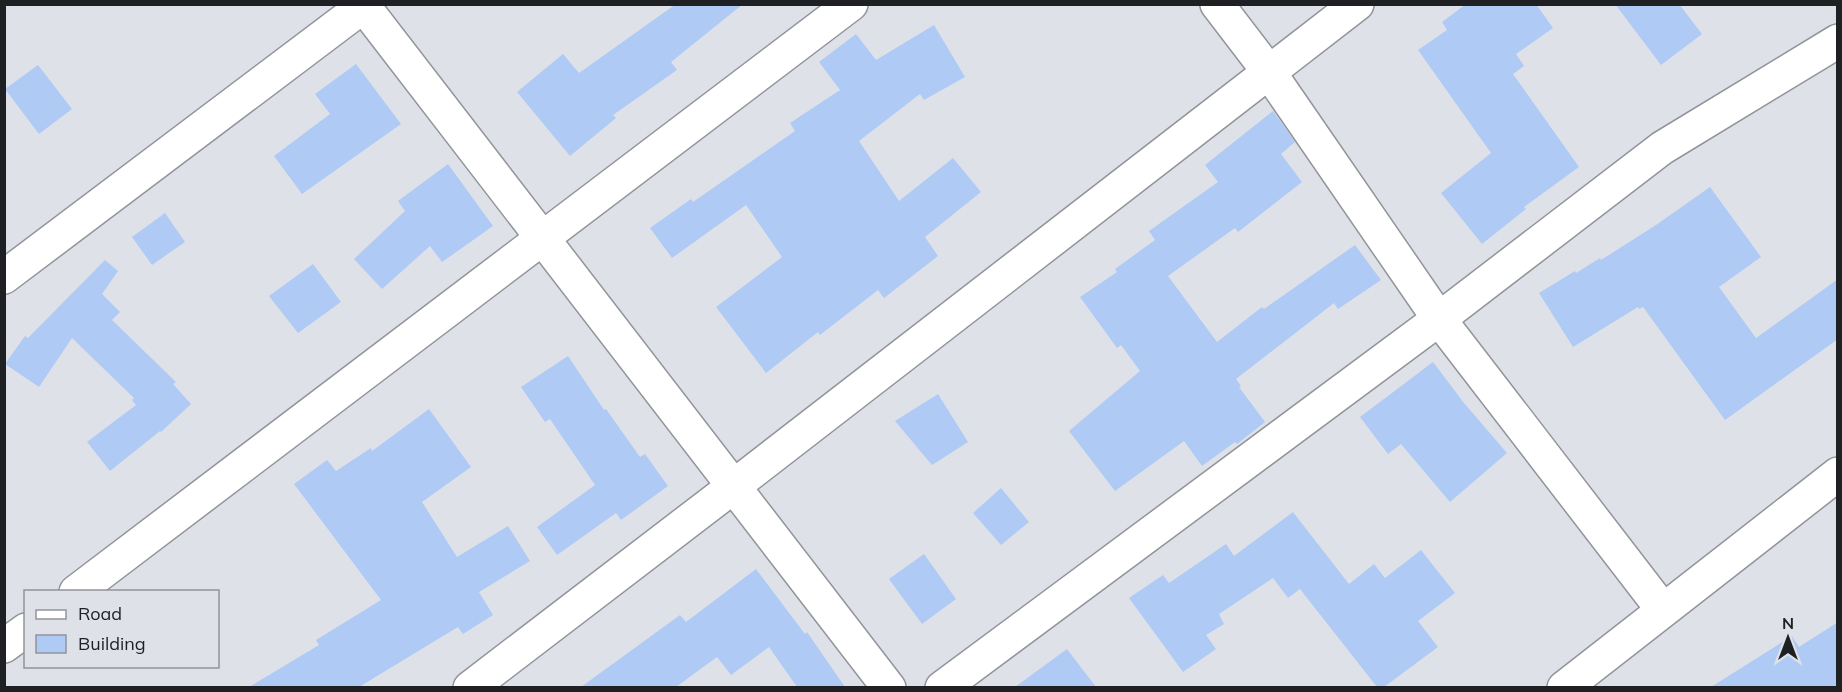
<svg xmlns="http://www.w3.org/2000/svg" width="1842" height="692" viewBox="0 0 1842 692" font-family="Mulish,sans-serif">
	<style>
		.building { fill: #afcaf5 }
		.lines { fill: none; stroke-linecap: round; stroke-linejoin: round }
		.minor-casing { stroke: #91949a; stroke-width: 36 }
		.secondary-casing { stroke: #91949a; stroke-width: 36 }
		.minor { stroke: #fff; stroke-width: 33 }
		.secondary { stroke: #fff; stroke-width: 33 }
	</style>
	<rect width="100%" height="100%" fill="#dee2e8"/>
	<g class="building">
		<path d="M 676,4 L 743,4 L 671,62 L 677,70 L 613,115 L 616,118 L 570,156 L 517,92 L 563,54 L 579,73 Z"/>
		<path d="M 1466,4 L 1536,4 L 1553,28 L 1516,54 L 1524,66 L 1513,74 L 1579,167 L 1524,207 L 1526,209 L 1482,244 L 1441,193 L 1491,153 L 1418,50 L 1447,30 L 1442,22 Z"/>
		<path d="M 1615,4 L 1679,4 L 1702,34 L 1661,65 Z"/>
		<path d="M 934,25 L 965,77 L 924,100 L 920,94 L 859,141 L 899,201 L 953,158 L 981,192 L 925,237 L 938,256 L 884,298 L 878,290 L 820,335 L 818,332 L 766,373 L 716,307 L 782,257 L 746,205 L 672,258 L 650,228 L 691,199 L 693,202 L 795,131 L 790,123 L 840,90 L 819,62 L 856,34 L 876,60 Z"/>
		<path d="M 356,64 L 401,124 L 302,194 L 274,156 L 330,114 L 315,94 Z"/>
		<path d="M 38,65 L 72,109 L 39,134 L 5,89 Z"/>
		<path d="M 1273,111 L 1295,142 L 1281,154 L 1302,182 L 1238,232 L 1235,228 L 1168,276 L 1217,342 L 1262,307 L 1264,309 L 1355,245 L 1381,280 L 1338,309 L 1334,303 L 1236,379 L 1241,386 L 1239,387 L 1265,422 L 1237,444 L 1235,442 L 1202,466 L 1184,441 L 1115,491 L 1069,431 L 1140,371 L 1121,345 L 1117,348 L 1080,297 L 1117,272 L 1115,269 L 1155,240 L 1149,231 L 1218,182 L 1205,165 Z"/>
		<path d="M 448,164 L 493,226 L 442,262 L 430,246 L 382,289 L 354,259 L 405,211 L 398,201 Z"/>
		<path d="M 1710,187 L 1761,257 L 1719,287 L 1756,338 L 1838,279 L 1838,339 L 1725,420 L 1643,307 L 1639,309 L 1638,307 L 1573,347 L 1539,293 L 1575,271 L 1576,273 L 1600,258 L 1601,260 L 1656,225 Z"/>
		<path d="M 165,213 L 185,242 L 152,265 L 132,237 Z"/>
		<path d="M 105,260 L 118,271 L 102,294 L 120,312 L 112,320 L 176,382 L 173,384 L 191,404 L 161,432 L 160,431 L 110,471 L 87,442 L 136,405 L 132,400 L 134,398 L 72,338 L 39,387 L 5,364 L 25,336 L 28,338 Z"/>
		<path d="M 313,264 L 341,302 L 298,333 L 269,296 Z"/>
		<path d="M 568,356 L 604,410 L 606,409 L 640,457 L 645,454 L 668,486 L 621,520 L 616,513 L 557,555 L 537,527 L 595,485 L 550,419 L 545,422 L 521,387 Z"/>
		<path d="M 1433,362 L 1464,403 L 1507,453 L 1450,502 L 1401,444 L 1388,454 L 1360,417 Z"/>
		<path d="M 938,394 L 968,442 L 932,465 L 895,421 Z"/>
		<path d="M 429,409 L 471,467 L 422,502 L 457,557 L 508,526 L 530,561 L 479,592 L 493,615 L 463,634 L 458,627 L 359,687 L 249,687 L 319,645 L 316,640 L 381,600 L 294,484 L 327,460 L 336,471 L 371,448 L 372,451 Z"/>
		<path d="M 1001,488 L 1029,522 L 1001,545 L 973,513 Z"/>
		<path d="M 1293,512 L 1349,584 L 1374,564 L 1385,578 L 1421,550 L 1455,593 L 1418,621 L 1438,647 L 1384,687 L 1377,687 L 1300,589 L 1288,598 L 1273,578 L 1219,614 L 1224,624 L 1206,635 L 1216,649 L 1183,672 L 1129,598 L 1163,575 L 1169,583 L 1226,544 L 1234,556 Z"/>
		<path d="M 924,554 L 956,599 L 922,624 L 889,579 Z"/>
		<path d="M 756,569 L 805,634 L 807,632 L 845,687 L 797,687 L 769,647 L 731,675 L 717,657 L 676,687 L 581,687 L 680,615 L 686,622 Z"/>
		<path d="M 1838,622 L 1838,687 L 1711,687 L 1792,636 L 1799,647 Z"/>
		<path d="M 1067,649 L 1096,687 L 1015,687 Z"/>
	</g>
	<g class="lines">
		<g class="minor-casing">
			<g id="minor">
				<path d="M 362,4 L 889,688"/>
				<path d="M 1217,4 L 1269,72 L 1439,319 L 1663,610"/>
				<path d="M 4,277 L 366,4"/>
				<path d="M 76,592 L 851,4"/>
				<path d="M 4,646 L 26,630"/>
				<path d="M 470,688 L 734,486 L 1357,4"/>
				<path d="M 942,688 L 1439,319 L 1662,148 L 1838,41"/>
			</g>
		</g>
		<g class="secondary-casing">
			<path id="secondary" d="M 1564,688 L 1838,474"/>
		</g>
		<use href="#minor" class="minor"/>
		<use href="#secondary" class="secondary"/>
	</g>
	<rect width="1842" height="692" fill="none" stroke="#1f2023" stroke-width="12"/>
	<rect x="24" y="590" width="195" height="78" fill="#dee2e8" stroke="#929499" stroke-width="1.5"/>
	<rect x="36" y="610" width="30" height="9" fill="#ffffff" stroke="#929499" stroke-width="1.5"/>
	<text x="78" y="620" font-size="18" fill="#1f2023">Road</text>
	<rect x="36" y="635" width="30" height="18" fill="#afcaf5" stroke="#929499" stroke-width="1.5"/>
	<text x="78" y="650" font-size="18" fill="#1f2023">Building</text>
	<g transform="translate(1788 638)" stroke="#dee2e8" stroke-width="4.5" paint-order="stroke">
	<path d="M0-4.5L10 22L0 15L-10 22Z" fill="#1f2023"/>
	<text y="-9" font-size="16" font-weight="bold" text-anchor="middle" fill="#1f2023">N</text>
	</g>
</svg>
